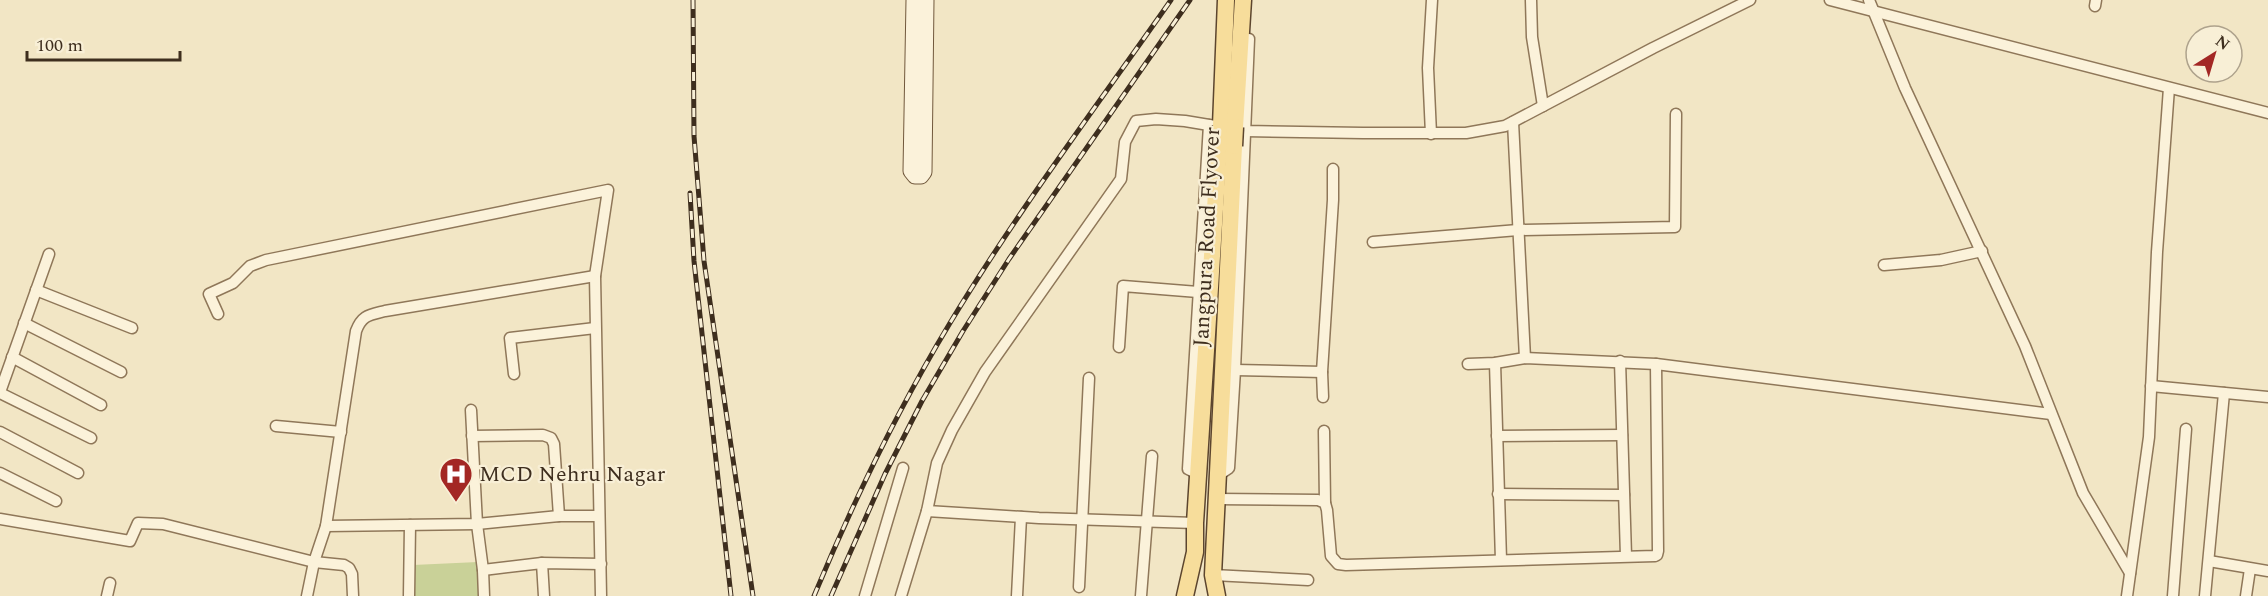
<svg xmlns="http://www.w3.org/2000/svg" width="2268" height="596" viewBox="0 0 2268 596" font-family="Spectral,serif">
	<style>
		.green { fill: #c9d198 }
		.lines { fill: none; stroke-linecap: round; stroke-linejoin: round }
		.street-casing { stroke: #8f7759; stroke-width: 13 }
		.secondary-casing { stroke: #71583c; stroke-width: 17 }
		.primary-casing { stroke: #5c452e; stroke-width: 19 }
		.street { stroke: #fbf2da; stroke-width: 10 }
		.secondary { stroke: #fbf2da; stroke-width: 15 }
		.primary { stroke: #f7dd9b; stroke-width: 16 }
		.rail-casing { stroke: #3e2e1e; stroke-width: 5 }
		.rail { stroke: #f8efd6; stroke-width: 3; stroke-dasharray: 9; stroke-linecap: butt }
		.primary-bridge-casing { stroke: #5c452e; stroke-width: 19; stroke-linecap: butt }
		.primary-bridge { stroke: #f7dd9b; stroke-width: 16 }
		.labels { text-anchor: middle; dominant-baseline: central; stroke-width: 4.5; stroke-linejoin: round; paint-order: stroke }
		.street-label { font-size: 22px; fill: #3e2e1e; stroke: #f8efd6 }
		.poi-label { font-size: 22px; fill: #3e2e1e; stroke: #f8efd6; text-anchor: start }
	</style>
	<rect width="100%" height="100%" fill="#f2e6c5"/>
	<path class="green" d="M 478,562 L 482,596 L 413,596 L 413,565 Z"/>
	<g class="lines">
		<g class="street-casing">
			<g id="street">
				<path d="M 1531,0 L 1532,37 L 1543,106"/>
				<path d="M 1830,0 L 2268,113"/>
				<path d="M 1869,0 L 1905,88 L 2025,346 L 2083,493 L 2130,573"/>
				<path d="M 2095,6 L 2096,0"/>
				<path d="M 1513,122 L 1525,358"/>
				<path d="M 1431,134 L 1428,68 L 1432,0"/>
				<path d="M 1373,242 L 1518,230 L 1675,227 L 1676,114"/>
				<path d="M 1884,265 L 1941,260 L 1982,251"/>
				<path d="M 36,290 L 132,328"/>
				<path d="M 218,314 L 209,294 L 233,283 L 250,266 L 266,260 L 608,190 L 595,276 L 601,596"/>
				<path d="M 24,323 L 121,372"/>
				<path d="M 1119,347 L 1123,286 L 1198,292"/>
				<path d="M 12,357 L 101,405"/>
				<path d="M 1620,361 L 1626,556"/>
				<path d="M 1495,363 L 1501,560"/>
				<path d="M 1468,364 L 1495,363 L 1525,358 L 1656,364 L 2051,414"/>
				<path d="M 1235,370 L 1322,372 L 1333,200 L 1333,169"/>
				<path d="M 1322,372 L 1323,397"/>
				<path d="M 514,374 L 510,338 L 595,328"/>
				<path d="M 2151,386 L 2268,397"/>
				<path d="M 0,392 L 49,254"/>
				<path d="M 0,393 L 91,438"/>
				<path d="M 471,410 L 477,524 L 483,570 L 484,596"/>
				<path d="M 276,426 L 341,432"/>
				<path d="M 1324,431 L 1325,503"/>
				<path d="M 0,432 L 78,473"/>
				<path d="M 472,436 L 543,435 L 551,438 L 554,444 L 559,516"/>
				<path d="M 1497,436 L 1622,435"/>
				<path d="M 0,473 L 56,501"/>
				<path d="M 1198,474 L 1188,469 L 1209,125"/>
				<path d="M 1217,476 L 1229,468 L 1235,370 L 1249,39"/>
				<path d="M 1498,494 L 1624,495"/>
				<path d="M 1216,499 L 1318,500 L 1325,503 L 1327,510 L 1331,556 L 1338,564 L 1346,565 L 1655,556 L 1657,555 L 1658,551 L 1656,364"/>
				<path d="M 927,511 L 1039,518 L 1195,523"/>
				<path d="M 0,519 L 130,541 L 138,523 L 163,524 L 314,562 L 344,565 L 349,568 L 352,574 L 353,596"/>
				<path d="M 326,526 L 477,524 L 559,516 L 599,516"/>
				<path d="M 2209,561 L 2268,571"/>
				<path d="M 542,563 L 544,596"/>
				<path d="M 483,570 L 542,563 L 601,564"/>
				<path d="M 1213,575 L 1308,580"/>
				<path d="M 1079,587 L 1089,378"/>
				<path d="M 107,596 L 110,583"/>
				<path d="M 307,596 L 314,562 L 326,526 L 356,331 C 362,315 369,315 385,311 L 595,276"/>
				<path d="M 409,596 L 410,525"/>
				<path d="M 865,596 L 903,468"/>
				<path d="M 901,596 L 927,511 L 937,463 L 952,430 L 985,372 L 1121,179 L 1125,142 L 1136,121 L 1156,119 L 1185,121 L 1245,131 L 1363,133 L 1466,133 L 1505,126 L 1653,48 L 1750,0"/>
				<path d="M 1017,596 L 1021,517"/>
				<path d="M 1141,596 L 1152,456"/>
				<path d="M 2127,596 L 2149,437 L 2157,252 L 2169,88"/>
				<path d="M 2173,596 L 2186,429"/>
				<path d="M 2205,596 L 2224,393"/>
				<path d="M 2246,596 L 2250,569"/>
			</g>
		</g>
		<g class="secondary-casing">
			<path id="secondary" d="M 914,0 L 911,171 L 915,176 L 921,176 L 924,172 L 926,0"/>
		</g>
		<g class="primary-casing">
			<g id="primary">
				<path d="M 1221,126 L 1226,0"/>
				<path d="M 1235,127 L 1243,0"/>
				<path d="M 1185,596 L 1195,552 L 1195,523 L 1219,146"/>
				<path d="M 1217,596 L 1213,575 L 1234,146"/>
			</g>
		</g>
		<use href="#street" class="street"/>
		<use href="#secondary" class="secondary"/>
		<use href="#primary" class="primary"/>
		<g class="rail-casing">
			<g id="rail">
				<path d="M 693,0 L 694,136 L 704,261 L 753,596"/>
				<path d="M 690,193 L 694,261 L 731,596"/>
				<path d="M 814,596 C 853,502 897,411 950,323 C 1017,212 1096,107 1171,0"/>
				<path d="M 831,596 L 885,474 L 922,401 L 963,331 L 1009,259 L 1190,0"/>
			</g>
		</g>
		<use href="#rail" class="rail"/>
		<g class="primary-bridge-casing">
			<g id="primary-bridge">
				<path d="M 1219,146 L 1221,126"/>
				<path d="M 1234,146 L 1235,127"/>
			</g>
		</g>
		<use href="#primary-bridge" class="primary-bridge"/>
	</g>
	<defs>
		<g id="hospital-pin" transform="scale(1.725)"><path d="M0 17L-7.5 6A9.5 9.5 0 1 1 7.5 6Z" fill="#a32724" stroke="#f8efd6"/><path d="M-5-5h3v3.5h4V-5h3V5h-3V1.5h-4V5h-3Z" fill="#fff"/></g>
	</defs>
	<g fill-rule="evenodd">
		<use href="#hospital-pin" x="456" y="474"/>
	</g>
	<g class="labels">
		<g class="street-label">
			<text transform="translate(1207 237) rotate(-87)">Jangpura Road Flyover</text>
		</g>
		<g class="poi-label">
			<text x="479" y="474">MCD Nehru Nagar</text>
		</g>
	</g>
	<g transform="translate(2214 54) rotate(37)"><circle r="28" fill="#f8efd6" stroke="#aea28c" stroke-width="1.5"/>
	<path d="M0-4.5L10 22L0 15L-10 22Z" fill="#a32724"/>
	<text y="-9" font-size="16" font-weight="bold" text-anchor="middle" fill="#3e2e1e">N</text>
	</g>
	<path d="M27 51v9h153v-9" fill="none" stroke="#3e2e1e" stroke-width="3"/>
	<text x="36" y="51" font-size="18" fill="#3e2e1e" stroke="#f8efd6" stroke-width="4.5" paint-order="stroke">100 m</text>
</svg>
